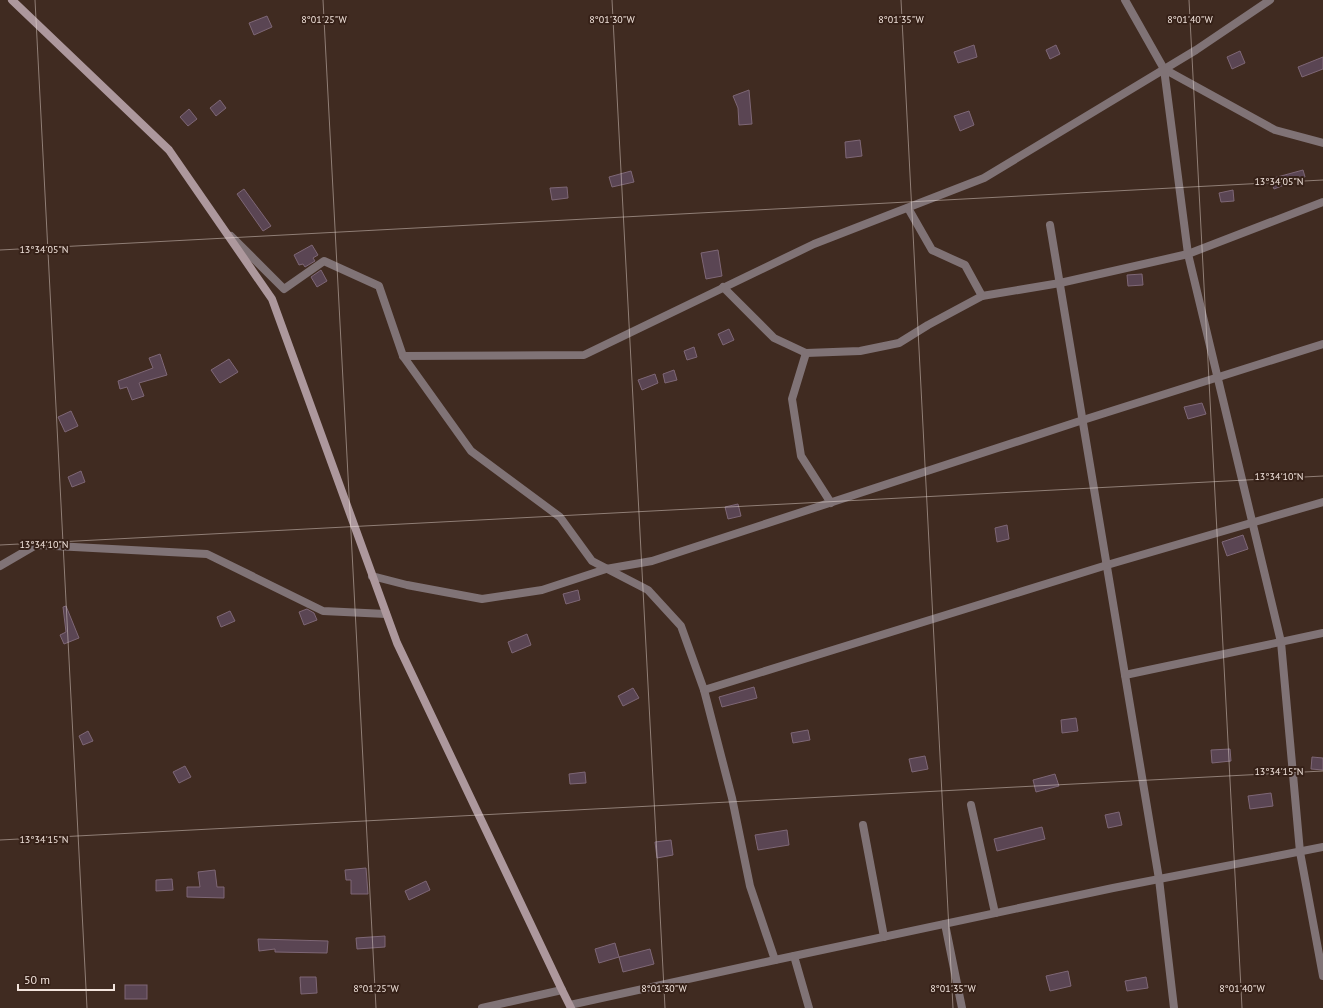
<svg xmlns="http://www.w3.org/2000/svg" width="1323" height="1008" viewBox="0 0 1323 1008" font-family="'PT Sans',sans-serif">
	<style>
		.building { fill: #5a4553; stroke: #7e6776 }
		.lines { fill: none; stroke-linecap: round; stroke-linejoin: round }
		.street { stroke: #807376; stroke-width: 8 }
		.secondary { stroke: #ad989d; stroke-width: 8 }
		.ticks { fill: none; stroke: #f2e4dd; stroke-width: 1; stroke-opacity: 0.45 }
		.ticks-label { font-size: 10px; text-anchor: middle; fill: #f2e4dd; stroke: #362118; stroke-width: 4; stroke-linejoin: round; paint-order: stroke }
	</style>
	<rect width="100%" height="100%" fill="#402b21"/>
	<g class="building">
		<path d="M 267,16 L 272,27 L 254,35 L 249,23 Z"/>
		<path d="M 974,45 L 977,57 L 958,63 L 954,52 Z"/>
		<path d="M 1056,45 L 1060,54 L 1050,59 L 1046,50 Z"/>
		<path d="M 1240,51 L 1245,63 L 1232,69 L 1227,57 Z"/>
		<path d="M 1323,57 L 1323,69 L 1302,77 L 1298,67 Z"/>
		<path d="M 749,90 L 752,124 L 739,125 L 738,108 L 733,96 Z"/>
		<path d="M 220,100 L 226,108 L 216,116 L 210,108 Z"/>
		<path d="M 189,109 L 197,119 L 188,126 L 180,117 Z"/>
		<path d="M 969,111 L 974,125 L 960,131 L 954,116 Z"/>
		<path d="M 860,140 L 862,156 L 846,158 L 845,142 Z"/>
		<path d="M 1303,170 L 1305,177 L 1274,189 L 1270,179 Z"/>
		<path d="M 631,171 L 634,182 L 612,187 L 609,177 Z"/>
		<path d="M 567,187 L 568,198 L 552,200 L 550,188 Z"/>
		<path d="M 244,189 L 271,226 L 263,231 L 237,194 Z"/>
		<path d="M 1233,190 L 1234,201 L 1221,202 L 1219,193 Z"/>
		<path d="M 312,245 L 318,255 L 313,258 L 315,261 L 305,267 L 303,264 L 299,265 L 294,255 Z"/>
		<path d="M 718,250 L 722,276 L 706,279 L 701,253 Z"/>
		<path d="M 321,270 L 327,281 L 317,287 L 311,277 Z"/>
		<path d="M 1142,274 L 1143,285 L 1128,286 L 1127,275 Z"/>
		<path d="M 729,329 L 734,340 L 723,345 L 718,334 Z"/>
		<path d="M 694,347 L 697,357 L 687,360 L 684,351 Z"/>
		<path d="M 160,354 L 167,375 L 139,383 L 144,396 L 132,400 L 127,387 L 120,389 L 118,381 L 153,368 L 149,358 Z"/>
		<path d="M 229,359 L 238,372 L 220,383 L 211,370 Z"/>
		<path d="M 674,370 L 677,380 L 665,383 L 663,374 Z"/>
		<path d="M 655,374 L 658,383 L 642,390 L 638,380 Z"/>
		<path d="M 1202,403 L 1206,414 L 1188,419 L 1184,407 Z"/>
		<path d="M 71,411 L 78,426 L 65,432 L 58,417 Z"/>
		<path d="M 81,471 L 85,482 L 72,487 L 68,477 Z"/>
		<path d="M 738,504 L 741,516 L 728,519 L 725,507 Z"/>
		<path d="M 1007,525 L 1009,539 L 997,542 L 995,528 Z"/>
		<path d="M 1243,535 L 1248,549 L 1227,556 L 1222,542 Z"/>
		<path d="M 578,590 L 580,600 L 566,604 L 563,594 Z"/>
		<path d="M 66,606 L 79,638 L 64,644 L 60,635 L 66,632 L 63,607 Z"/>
		<path d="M 307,609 L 314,613 L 317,620 L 304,625 L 299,612 Z"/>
		<path d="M 230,611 L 235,621 L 221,627 L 217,617 Z"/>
		<path d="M 527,634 L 531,645 L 512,653 L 508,642 Z"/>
		<path d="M 754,687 L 757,698 L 722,707 L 719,697 Z"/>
		<path d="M 633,688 L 639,698 L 623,706 L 618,696 Z"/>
		<path d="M 1076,718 L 1078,731 L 1062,733 L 1061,720 Z"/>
		<path d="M 808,730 L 810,740 L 793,743 L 791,733 Z"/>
		<path d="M 88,731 L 93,741 L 83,745 L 79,736 Z"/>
		<path d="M 1230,749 L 1231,761 L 1212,763 L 1211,750 Z"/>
		<path d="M 925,756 L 928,769 L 912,772 L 909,759 Z"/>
		<path d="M 1312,757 L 1323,758 L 1323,770 L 1311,769 Z"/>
		<path d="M 185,766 L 191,777 L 179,783 L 173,772 Z"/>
		<path d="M 585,772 L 586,783 L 570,784 L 569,774 Z"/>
		<path d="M 1055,774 L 1059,786 L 1036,792 L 1033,780 Z"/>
		<path d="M 1271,793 L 1273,806 L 1250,809 L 1248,796 Z"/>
		<path d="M 1119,812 L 1122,825 L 1108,828 L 1105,815 Z"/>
		<path d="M 1042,827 L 1045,839 L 997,851 L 994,839 Z"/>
		<path d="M 787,830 L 789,845 L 758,850 L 755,835 Z"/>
		<path d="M 671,840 L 673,855 L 657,858 L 655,842 Z"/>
		<path d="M 366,868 L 368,894 L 351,894 L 351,880 L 346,880 L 345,870 Z"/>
		<path d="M 215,870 L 217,887 L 224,887 L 224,898 L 187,897 L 187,887 L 200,887 L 198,872 Z"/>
		<path d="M 172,879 L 173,890 L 156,891 L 156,880 Z"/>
		<path d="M 426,881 L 430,890 L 409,900 L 405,891 Z"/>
		<path d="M 385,936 L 385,947 L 357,949 L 356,938 Z"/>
		<path d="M 258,939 L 328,941 L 327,953 L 275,952 L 275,949 L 259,951 Z"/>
		<path d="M 615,943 L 619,957 L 599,963 L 595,949 Z"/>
		<path d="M 650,949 L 654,964 L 623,972 L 619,957 Z"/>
		<path d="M 1068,971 L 1071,986 L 1050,991 L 1046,976 Z"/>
		<path d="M 300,977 L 316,977 L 317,993 L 301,994 Z"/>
		<path d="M 1146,977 L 1148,988 L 1127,991 L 1125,981 Z"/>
		<rect x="125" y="985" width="22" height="14"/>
	</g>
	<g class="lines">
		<g class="street">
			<path d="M 1125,0 L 1164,69"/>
			<path d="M 1323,143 L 1275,130 L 1164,69 L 1188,254 L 1281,642 L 1300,852 L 1323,976"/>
			<path d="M 908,208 L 932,250 L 965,265 L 982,296"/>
			<path d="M 1050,225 L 1159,879 L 1174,1008"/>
			<path d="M 231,236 L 284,289 L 324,261 L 379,286 L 403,356 L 471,451 L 560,517 L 592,561 L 648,590 L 681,626 L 704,690 L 732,798 L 750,886 L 775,960"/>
			<path d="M 723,287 L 774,338 L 806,353 L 860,351 L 899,343 L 928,325 L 982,296 L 1060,283 L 1188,254 L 1323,202"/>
			<path d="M 806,353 L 792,399 L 801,456 L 831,503"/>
			<path d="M 403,356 L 584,355 L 814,244 L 984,178 L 1196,50 L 1270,0"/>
			<path d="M 0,566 L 36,545 L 207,554 L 323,611 L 386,614"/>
			<path d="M 372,576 L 407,585 L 482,599 L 542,590 L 606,569 L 652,561 L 1083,420 L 1323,344"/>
			<path d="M 1125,675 L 1323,633"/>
			<path d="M 704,690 L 1107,565 L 1323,502"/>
			<path d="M 971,805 L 995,913"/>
			<path d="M 863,825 L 884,937"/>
			<path d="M 945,924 L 962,1008"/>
			<path d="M 794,956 L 809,1008"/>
			<path d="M 570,1005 L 775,960 L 1113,888 L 1323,847"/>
			<path d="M 482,1008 L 562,990"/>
		</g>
		<path class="secondary" d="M 12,0 L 169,150 L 272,299 L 397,643 L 562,990 L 571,1008"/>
	</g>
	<path class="ticks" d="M 35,0 L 87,1008M 323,0 L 376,1008M 612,0 L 665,1008M 901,0 L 953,1008M 1189,0 L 1242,1008M 0,250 L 1323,180M 0,545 L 1323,476M 0,840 L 1323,771"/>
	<g class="ticks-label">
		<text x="324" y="23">8°01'25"W</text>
		<text x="612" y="23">8°01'30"W</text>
		<text x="901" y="23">8°01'35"W</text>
		<text x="1190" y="23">8°01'40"W</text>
		<text x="1279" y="185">13°34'05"N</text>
		<text x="44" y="253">13°34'05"N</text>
		<text x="1279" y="480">13°34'10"N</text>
		<text x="44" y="548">13°34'10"N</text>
		<text x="1279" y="775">13°34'15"N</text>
		<text x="44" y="843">13°34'15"N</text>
		<text x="376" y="992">8°01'25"W</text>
		<text x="664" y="992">8°01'30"W</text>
		<text x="953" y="992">8°01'35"W</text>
		<text x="1242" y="992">8°01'40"W</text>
	</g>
	<path d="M18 984v6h96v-6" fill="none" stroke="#f2e4dd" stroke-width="2"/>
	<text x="24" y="984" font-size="12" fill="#f2e4dd" stroke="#362118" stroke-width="3" paint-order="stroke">50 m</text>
</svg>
